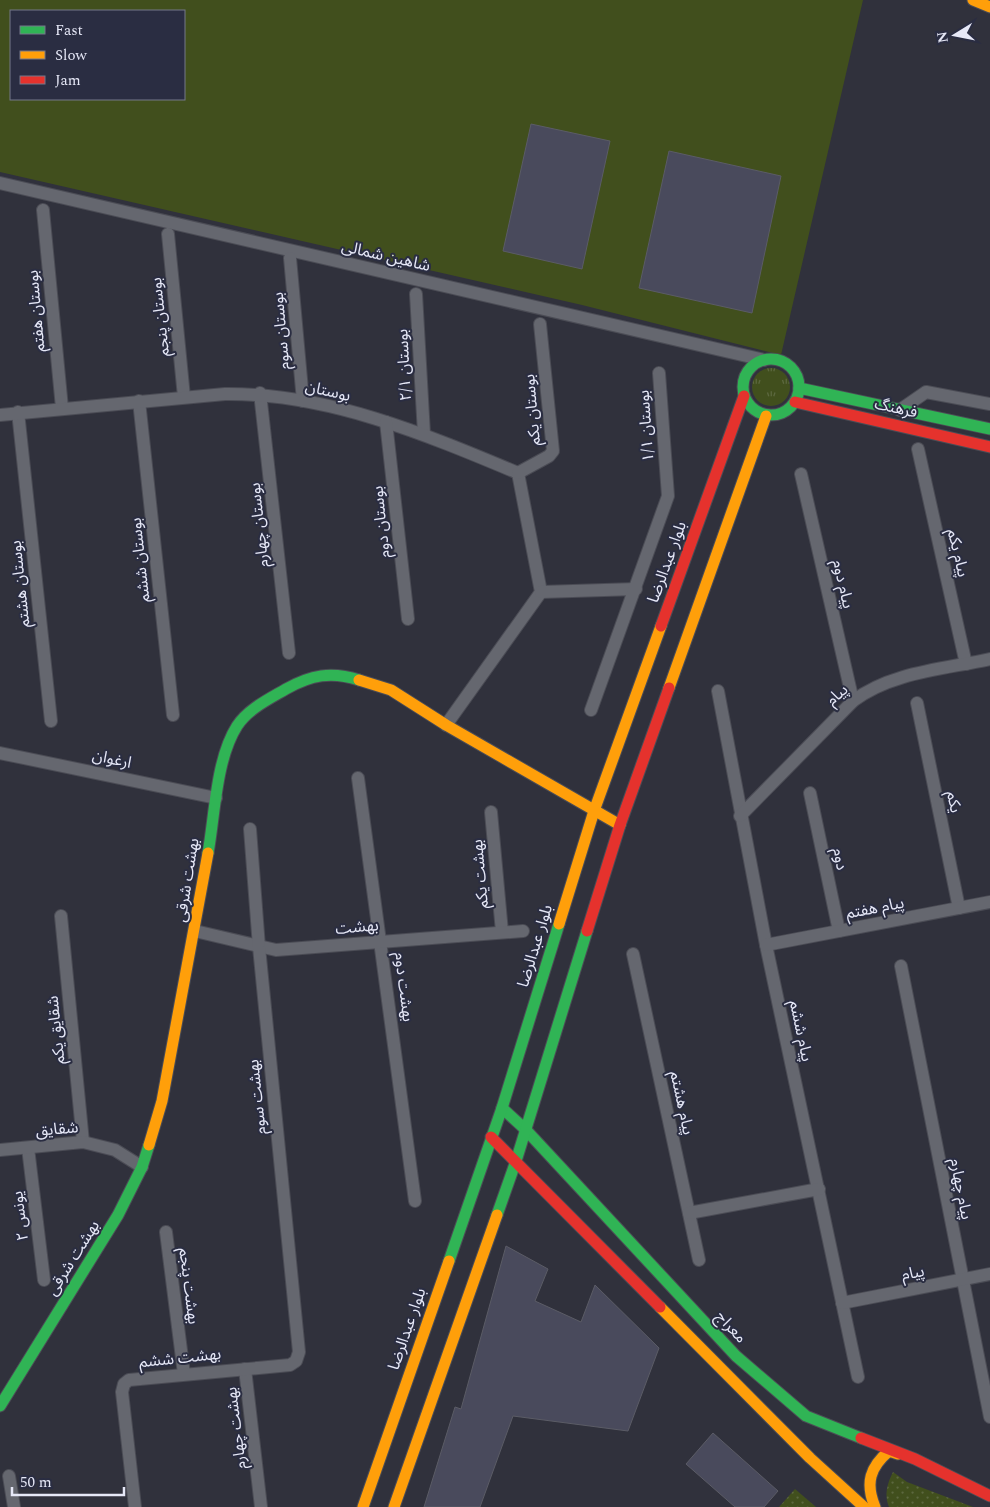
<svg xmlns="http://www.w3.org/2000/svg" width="990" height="1507" viewBox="0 0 990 1507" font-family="Spectral,'Noto Sans Arabic',serif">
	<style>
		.grass { fill: url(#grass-tufts) }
		.park { fill: url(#park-dots) }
		.garden { fill: #414f1d; fill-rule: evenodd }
		.building { fill: #494a5c; stroke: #5b5c66 }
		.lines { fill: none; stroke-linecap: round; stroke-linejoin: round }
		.street-casing { stroke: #4b4c55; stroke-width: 14 }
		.fast-casing { stroke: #4b4c55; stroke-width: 13 }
		.slow-casing { stroke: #4b4c55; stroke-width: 13 }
		.jam-casing { stroke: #4b4c55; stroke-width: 13 }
		.street { stroke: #65676f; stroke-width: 12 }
		.fast { stroke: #30b455; stroke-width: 11 }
		.slow { stroke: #ff9f0a; stroke-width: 11 }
		.jam { stroke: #e5322d; stroke-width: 11 }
		.labels { text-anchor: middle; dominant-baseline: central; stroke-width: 4; stroke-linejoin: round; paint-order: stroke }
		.street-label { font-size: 16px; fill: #e6e8f7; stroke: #2a2d42 }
	</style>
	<defs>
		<pattern id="grass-tufts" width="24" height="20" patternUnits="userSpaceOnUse" patternTransform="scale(1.25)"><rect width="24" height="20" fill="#414f1d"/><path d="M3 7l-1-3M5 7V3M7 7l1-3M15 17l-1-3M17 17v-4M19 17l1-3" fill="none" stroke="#5c683f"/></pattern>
		<pattern id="park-dots" width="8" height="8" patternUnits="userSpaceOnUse" patternTransform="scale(1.25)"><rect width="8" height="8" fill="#414f1d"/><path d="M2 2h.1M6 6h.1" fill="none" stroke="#5c683f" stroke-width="1.8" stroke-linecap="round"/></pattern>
	</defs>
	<rect width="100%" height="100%" fill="#30313c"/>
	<circle class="grass" cx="771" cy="387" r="19"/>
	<g class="park">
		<path d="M 893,1472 L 907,1482 L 973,1507 L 889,1507 C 884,1495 887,1484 893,1472 Z"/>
		<path d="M 795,1489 L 816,1507 L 779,1507 Z"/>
	</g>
	<path class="garden" d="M 0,0 L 863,0 L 781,355 L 582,305 L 0,172 ZM 11,11 L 184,11 L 184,99 L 11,99 Z"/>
	<g class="building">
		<path d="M 531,124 L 610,141 L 582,269 L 503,251 Z"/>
		<path d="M 669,151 L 781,176 L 752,313 L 639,288 Z"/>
		<path d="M 506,1246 L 548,1269 L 535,1301 L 581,1322 L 595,1285 L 659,1348 L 628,1431 L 513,1416 L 480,1507 L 424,1507 L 455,1407 L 461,1409 Z"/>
		<path d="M 713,1433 L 778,1491 L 764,1507 L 735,1507 L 686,1464 Z"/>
	</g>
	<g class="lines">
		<g class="street-casing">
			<g id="street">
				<path d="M 0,183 L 764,360"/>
				<path d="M 43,210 L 62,408"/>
				<path d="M 168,234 L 184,397"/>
				<path d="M 290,258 L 303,401"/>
				<path d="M 416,294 L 424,434"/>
				<path d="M 260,393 L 289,653"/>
				<path d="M 139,401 L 173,715"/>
				<path d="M 900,410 L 926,392 L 990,404"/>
				<path d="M 18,412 L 51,721"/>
				<path d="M 0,415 L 225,394 C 327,393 425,434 518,473 L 541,592 L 446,725"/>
				<path d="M 386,422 L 408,619"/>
				<path d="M 918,449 L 966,664"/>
				<path d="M 518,473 L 549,456 L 553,451 L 540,324"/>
				<path d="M 801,474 L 853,701"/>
				<path d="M 541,592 L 636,589"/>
				<path d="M 718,691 L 766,945 L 858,1377"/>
				<path d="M 917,703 L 959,908"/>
				<path d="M 591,710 L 668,496 L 659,373"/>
				<path d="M 0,753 L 216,798"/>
				<path d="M 358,778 L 415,1201"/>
				<path d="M 810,793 L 839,931"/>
				<path d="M 491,812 L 502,932"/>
				<path d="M 740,816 L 853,701 C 891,672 945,669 990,659"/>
				<path d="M 61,916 L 83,1142"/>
				<path d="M 195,931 L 276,950 L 523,931"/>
				<path d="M 766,945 L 990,902"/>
				<path d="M 633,954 L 699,1260"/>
				<path d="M 901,966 L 990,1417"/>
				<path d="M 28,1148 L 44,1280"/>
				<path d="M 0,1150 L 83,1142 L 115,1150 L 142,1167"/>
				<path d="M 689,1213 L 819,1189"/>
				<path d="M 166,1232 L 184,1374"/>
				<path d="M 842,1303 L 990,1274"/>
				<path d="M 245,1369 L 261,1507"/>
				<path d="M 9,1476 L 14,1507"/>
				<path d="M 135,1507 L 122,1392 L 124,1384 L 129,1380 L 290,1365 L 296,1361 L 299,1352 L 259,947 L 250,829"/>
			</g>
		</g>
		<g class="fast-casing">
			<g id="fast">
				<circle cx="771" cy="387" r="28"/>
				<path d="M 799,388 L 990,429"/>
				<path d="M 208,853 C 215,814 216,759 237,726 C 248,709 269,699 286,689 C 311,675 331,671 359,680"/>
				<path d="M 502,1108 L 526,1130 L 736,1356 L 806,1416 L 861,1438"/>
				<path d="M 497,1215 L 516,1161 L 587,931"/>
				<path d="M 449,1261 L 502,1108 L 559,924"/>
				<path d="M 0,1406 L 118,1215 L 142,1167 L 149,1145"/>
			</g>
		</g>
		<g class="slow-casing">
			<g id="slow">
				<path d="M 973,0 L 990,7"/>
				<path d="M 359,680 L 391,690 L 446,725 L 620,825"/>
				<path d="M 669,688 L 766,416"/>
				<path d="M 559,924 L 594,811 L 661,626"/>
				<path d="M 149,1145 L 162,1101 L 208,853"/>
				<path d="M 660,1307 L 810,1458 L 864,1507"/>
				<path d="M 363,1507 L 449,1261"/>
				<path d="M 394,1507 L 497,1215"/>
				<path d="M 875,1507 C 865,1483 870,1467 889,1451 L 898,1454"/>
			</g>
		</g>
		<g class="jam-casing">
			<g id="jam">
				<path d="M 795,402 L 990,447"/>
				<path d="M 661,626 L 744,396"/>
				<path d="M 587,931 L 620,825 L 669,688"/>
				<path d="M 491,1137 L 660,1307"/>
				<path d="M 861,1438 L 915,1459 L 990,1496"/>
			</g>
		</g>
		<use href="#street" class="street"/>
		<use href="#fast" class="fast"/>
		<use href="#slow" class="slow"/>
		<use href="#jam" class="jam"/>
	</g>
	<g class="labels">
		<g class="street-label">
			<text transform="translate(386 256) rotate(13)">شاهین شمالی</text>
			<text transform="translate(36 311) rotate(-95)">بوستان هفتم</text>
			<text transform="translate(160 317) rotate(-96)">بوستان پنجم</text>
			<text transform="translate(281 331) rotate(-95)">بوستان سوم</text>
			<text transform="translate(404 365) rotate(-93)">بوستان ۲/۱</text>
			<text transform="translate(328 391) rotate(13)">بوستان</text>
			<text transform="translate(896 408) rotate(13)">فرهنگ</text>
			<text transform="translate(532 410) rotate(-95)">بوستان یکم</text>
			<text transform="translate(646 426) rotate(-94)">بوستان ۱/۱</text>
			<text transform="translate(381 522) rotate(-96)">بوستان دوم</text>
			<text transform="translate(259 525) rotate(-96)">بوستان چهارم</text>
			<text transform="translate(958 553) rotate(77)">پیام یکم</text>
			<text transform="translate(140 560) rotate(-96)">بوستان ششم</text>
			<text transform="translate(667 562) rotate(-70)">بلوار عبدالرضا</text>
			<text transform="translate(20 584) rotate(-96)">بوستان هشتم</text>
			<text transform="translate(843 584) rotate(77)">پیام دوم</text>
			<text transform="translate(837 695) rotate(-43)">پیام</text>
			<text transform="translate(112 759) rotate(12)">ارغوان</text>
			<text transform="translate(954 802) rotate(79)">یکم</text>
			<text transform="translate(840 859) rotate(78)">دوم</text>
			<text transform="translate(480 874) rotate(-95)">بهشت یکم</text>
			<text transform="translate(187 880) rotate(-81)">بهشت شرقی</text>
			<text transform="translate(875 908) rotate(-11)">پیام هفتم</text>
			<text transform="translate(357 927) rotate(-5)">بهشت</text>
			<text transform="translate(535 946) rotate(-73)">بلوار عبدالرضا</text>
			<text transform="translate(404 987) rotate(83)">بهشت دوم</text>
			<text transform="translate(56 1030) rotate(-96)">شقایق یکم</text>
			<text transform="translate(801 1031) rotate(78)">پیام ششم</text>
			<text transform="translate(257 1097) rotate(-96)">بهشت سوم</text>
			<text transform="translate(682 1103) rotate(78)">پیام هشتم</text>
			<text transform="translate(57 1129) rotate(-5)">شقایق</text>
			<text transform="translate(961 1189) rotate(79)">پیام چهارم</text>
			<text transform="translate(20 1216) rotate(-97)">یونس ۲</text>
			<text transform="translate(73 1258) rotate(-58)">بهشت شرقی</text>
			<text transform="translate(913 1273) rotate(-11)">پیام</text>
			<text transform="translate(189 1286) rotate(83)">بهشت پنجم</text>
			<text transform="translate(731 1327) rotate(47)">معراج</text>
			<text transform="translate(407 1329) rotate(-71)">بلوار عبدالرضا</text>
			<text transform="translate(180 1358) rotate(-6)">بهشت ششم</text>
			<text transform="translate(236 1428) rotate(-97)">بهشت چهارم</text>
		</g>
	</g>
	<rect x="10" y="10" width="175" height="90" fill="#2a2d42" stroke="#75788a"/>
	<rect x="20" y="26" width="25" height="8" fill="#30b455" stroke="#75788a"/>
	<text x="55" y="35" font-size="15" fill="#e6e8f7">Fast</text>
	<rect x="20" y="51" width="25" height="8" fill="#ff9f0a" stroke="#75788a"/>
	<text x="55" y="60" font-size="15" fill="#e6e8f7">Slow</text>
	<rect x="20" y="76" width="25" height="8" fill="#e5322d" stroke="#75788a"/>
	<text x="55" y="85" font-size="15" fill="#e6e8f7">Jam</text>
	<g transform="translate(955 35) rotate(260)" stroke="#2a2d42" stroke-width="4" paint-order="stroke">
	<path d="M0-4L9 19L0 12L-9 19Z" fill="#e6e8f7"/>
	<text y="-8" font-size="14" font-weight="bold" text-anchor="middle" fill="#e6e8f7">N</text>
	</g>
	<path d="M12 1487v8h112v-8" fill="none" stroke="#e6e8f7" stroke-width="2.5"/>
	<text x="20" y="1487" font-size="15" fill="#e6e8f7" stroke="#2a2d42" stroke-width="4" paint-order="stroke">50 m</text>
</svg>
